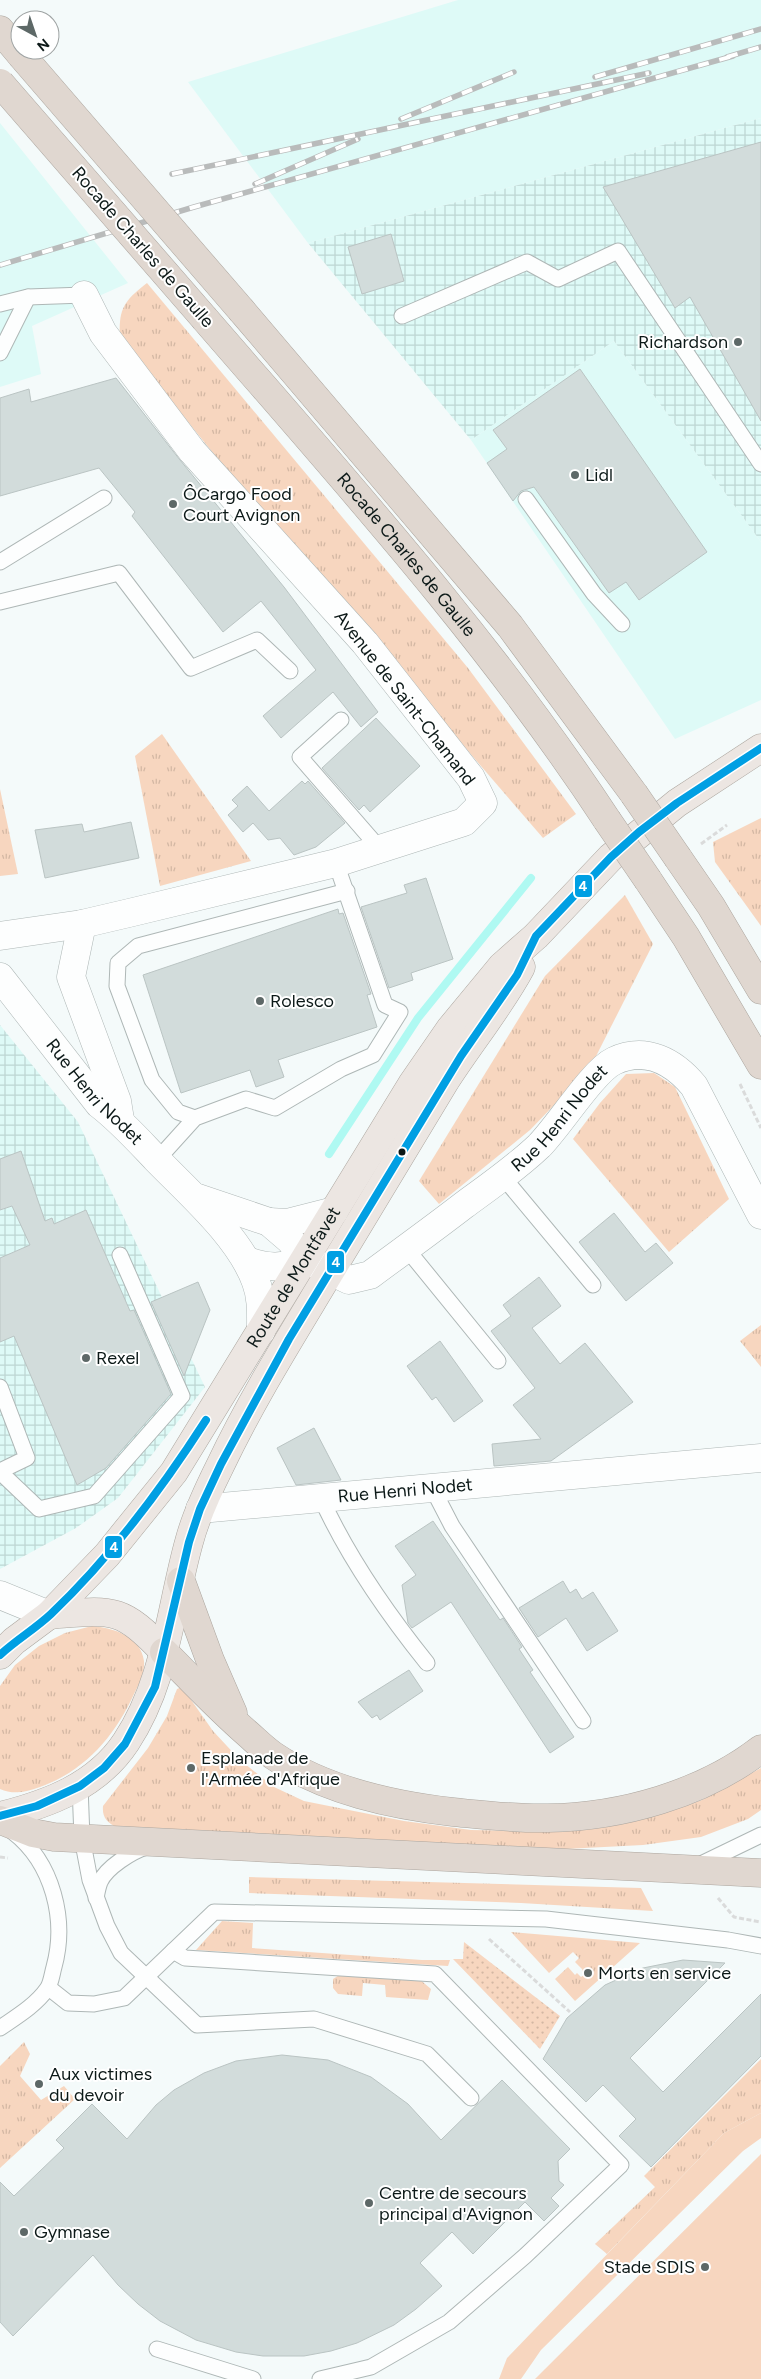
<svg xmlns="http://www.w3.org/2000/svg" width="761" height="2379" viewBox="0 0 761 2379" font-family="Figtree,sans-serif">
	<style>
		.built { fill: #defaf7 }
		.industrial { fill: url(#industrial-grid) }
		.grass { fill: url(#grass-tufts) }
		.park { fill: url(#park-dots) }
		.pitch { fill: #f7d6bf }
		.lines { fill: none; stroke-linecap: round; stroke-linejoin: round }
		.stream { stroke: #aff9f2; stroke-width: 8 }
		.building { fill: #d2dcdb; stroke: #bac4c3 }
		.lane-casing { stroke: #aeb7b6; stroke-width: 17 }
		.street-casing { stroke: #aeb7b6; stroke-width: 29 }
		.primary-casing { stroke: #aca69f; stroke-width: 29 }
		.highway-casing { stroke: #aca69f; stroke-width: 29 }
		.path { stroke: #dadbdb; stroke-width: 3; stroke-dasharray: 5 2.5; stroke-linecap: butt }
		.lane { stroke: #fdfefe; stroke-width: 15 }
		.street { stroke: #fdfefe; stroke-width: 28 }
		.primary { stroke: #ece6e2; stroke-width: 28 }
		.highway { stroke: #e0d7d0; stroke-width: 28 }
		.rail-casing { stroke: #b9bbbb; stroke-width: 5.5 }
		.rail { stroke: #fff; stroke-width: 4; stroke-dasharray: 11; stroke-linecap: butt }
		.highway-bridge-casing { stroke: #aca69f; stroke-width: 29; stroke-linecap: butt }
		.highway-bridge { stroke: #e0d7d0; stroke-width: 28 }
		.bus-1-casing { stroke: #fff; stroke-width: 11 }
		.bus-1 { stroke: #009fe3; stroke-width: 8 }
		.poi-dot { fill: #5d6867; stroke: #fff; stroke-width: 2 }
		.bus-dot { fill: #0c1918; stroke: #fff; stroke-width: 2 }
		.labels { text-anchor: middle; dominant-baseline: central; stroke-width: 4; stroke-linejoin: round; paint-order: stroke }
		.street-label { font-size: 18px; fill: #0c1918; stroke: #fff }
		.poi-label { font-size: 18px; fill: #0c1918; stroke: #fff; text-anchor: start }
		.line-badge { stroke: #fff; stroke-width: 2 }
		.badge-label { font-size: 14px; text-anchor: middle; font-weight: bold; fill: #fff }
	</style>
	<defs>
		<pattern id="industrial-grid" width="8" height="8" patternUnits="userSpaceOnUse" patternTransform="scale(1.25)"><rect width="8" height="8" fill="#defaf7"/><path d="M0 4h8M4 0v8" fill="none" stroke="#bdd6d3"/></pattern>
		<pattern id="grass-tufts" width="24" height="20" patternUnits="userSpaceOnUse" patternTransform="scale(1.25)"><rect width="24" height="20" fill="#f7d6bf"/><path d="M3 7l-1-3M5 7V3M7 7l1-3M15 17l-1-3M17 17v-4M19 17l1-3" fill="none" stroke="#d3b7a3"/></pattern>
		<pattern id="park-dots" width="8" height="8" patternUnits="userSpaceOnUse" patternTransform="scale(1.25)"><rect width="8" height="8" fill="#f7d6bf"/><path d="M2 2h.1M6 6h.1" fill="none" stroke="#d3b7a3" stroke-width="1.8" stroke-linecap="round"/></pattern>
	</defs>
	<rect width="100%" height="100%" fill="#f4fafa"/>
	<g class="built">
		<path d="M 458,0 L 761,0 L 761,118 L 308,243 L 188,82 Z"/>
		<path d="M 0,123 L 128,283 L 32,326 L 41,374 L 0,387 Z"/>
		<path d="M 614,341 L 761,542 L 761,700 L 675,739 L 471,440 Z"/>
	</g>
	<g class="industrial">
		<path d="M 761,118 L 761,542 L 614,341 L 471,440 L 308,243 Z"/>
		<path d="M 0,1025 L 78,1122 L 205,1387 L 118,1498 L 76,1528 L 0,1569 Z"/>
	</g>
	<g class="grass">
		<path d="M 147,283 L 468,668 L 576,814 L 543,838 L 243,490 L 120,338 C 118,308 125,300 147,283 Z"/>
		<path d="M 162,734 L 251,861 L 160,886 L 135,756 Z"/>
		<path d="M 0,789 L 18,874 L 0,876 Z"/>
		<path d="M 761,818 L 761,926 L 715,862 L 713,842 Z"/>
		<path d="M 625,895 L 653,944 L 590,1068 L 530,1130 L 439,1204 L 419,1181 L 545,976 Z"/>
		<path d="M 654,1073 L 675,1087 L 729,1199 L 669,1252 L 573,1139 L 600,1103 L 626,1074 Z"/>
		<path d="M 761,1325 L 761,1367 L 740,1341 Z"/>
		<path d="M 92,1626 C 113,1628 141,1636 144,1661 C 145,1673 139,1684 134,1694 C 115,1736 85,1771 40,1787 C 27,1792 13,1795 0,1789 L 0,1686 L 15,1665 L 39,1646 L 65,1633 Z"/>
		<path d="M 182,1687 L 213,1731 L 240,1760 L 274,1787 L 304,1801 L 404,1821 L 471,1830 L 532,1831 L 593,1828 L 654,1816 L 702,1800 L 761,1768 L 761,1810 L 748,1819 L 701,1837 L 643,1845 L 546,1850 L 117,1828 C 107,1822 102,1818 103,1806 L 148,1748 L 167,1716 L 177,1689 Z"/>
		<path d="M 249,1877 L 641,1888 L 653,1911 L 521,1903 L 249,1893 Z"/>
		<path d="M 222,1921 L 253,1923 L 252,1948 L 422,1960 L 450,1960 L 448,1966 L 196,1950 Z"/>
		<path d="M 511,1932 L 640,1943 L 575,2001 L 555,1979 L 568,1967 L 575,1975 L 577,1973 L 581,1977 L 584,1975 L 582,1969 L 575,1962 L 579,1958 L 573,1952 L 549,1973 Z"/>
		<path d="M 344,1972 L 418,1978 L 431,1989 L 428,2000 L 386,1997 L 385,1985 L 363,1983 L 362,1996 L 338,1994 L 333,1988 L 333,1979 Z"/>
		<path d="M 24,2042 L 30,2054 L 20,2076 L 41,2100 L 64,2086 L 75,2099 L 0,2168 L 0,2066 Z"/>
		<path d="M 761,2059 L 761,2113 L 724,2133 L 607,2254 L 595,2244 L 655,2187 L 644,2176 Z"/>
	</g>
	<path class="park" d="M 464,1942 L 560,2016 L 540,2049 L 453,1959 L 463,1959 Z"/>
	<g class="pitch">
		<path d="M 761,2113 L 761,2138 L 743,2151 L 541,2350 L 521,2379 L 499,2379 L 507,2358 L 724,2133 Z"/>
		<path d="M 761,2154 L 761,2379 L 535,2379 Z"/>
	</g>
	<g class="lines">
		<path class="stream" d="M 329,1154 L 418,1018 L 531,878"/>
	</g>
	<g class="building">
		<path d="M 761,142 L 761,421 L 690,297 L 675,308 L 603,187 Z"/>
		<path d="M 391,234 L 404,281 L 362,294 L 348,247 Z"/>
		<path d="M 580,369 L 707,552 L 639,600 L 626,582 L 609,593 L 534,487 L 521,491 L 513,501 L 487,463 L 507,449 L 493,430 Z"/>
		<path d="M 116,378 L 180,460 L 284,587 L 378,712 L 361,727 L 333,692 L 281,738 L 263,716 L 316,670 L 261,601 L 223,632 L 132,516 L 135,512 L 99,468 L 0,496 L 0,398 L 29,389 L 31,402 Z"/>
		<path d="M 376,718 L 420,766 L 370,812 L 364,805 L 359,810 L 322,768 Z"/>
		<path d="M 302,781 L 305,784 L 308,781 L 345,823 L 316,847 L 294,855 L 280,838 L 268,840 L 253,823 L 243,832 L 228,815 L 238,806 L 232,800 L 247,786 L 269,811 Z"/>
		<path d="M 131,822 L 139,858 L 45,878 L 35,830 L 82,824 L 84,832 Z"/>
		<path d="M 426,878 L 453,959 L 411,973 L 413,980 L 389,988 L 361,907 L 407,893 L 404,885 Z"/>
		<path d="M 338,909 L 339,914 L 343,913 L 371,994 L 367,995 L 377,1027 L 278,1060 L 284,1077 L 256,1087 L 250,1070 L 181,1093 L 143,975 Z"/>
		<path d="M 21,1151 L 45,1221 L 52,1218 L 54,1224 L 86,1210 L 130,1311 L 134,1310 L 171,1394 L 106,1468 L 77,1485 L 14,1336 L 0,1342 L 0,1258 L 30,1245 L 12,1206 L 0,1210 L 0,1159 Z"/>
		<path d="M 614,1213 L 645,1252 L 656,1243 L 673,1263 L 626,1301 L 579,1242 Z"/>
		<path d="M 539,1277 L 561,1306 L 532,1328 L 560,1364 L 585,1343 L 633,1402 L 551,1461 L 494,1466 L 492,1444 L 541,1439 L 513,1405 L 535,1388 L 491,1331 L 511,1316 L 503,1305 Z"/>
		<path d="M 198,1282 L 210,1310 L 184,1376 L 151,1302 Z"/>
		<path d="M 440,1341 L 483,1401 L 454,1422 L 436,1397 L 432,1400 L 407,1366 Z"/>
		<path d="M 314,1428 L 341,1480 L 296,1485 L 277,1448 Z"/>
		<path d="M 433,1521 L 500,1620 L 503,1618 L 522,1647 L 519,1649 L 533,1670 L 530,1672 L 574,1737 L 550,1753 L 451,1602 L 412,1628 L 408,1623 L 402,1585 L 416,1575 L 395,1546 Z"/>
		<path d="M 563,1581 L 570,1593 L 576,1589 L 582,1599 L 593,1592 L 618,1631 L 587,1651 L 566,1618 L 538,1637 L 519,1608 Z"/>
		<path d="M 409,1670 L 423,1691 L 380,1720 L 377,1715 L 372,1718 L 358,1702 Z"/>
		<path d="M 683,1960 L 725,1963 L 630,2058 L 663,2092 L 761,1994 L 761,2056 L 651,2167 L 619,2136 L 636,2119 L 603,2085 L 586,2102 L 543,2059 L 567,2018 L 605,1985 L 643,1968 Z"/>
		<path d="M 282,2055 L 328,2060 L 371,2077 L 408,2104 L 441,2140 L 502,2080 L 570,2149 L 558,2161 L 559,2181 L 564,2185 L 551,2198 L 559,2206 L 544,2221 L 525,2202 L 473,2254 L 452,2232 L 420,2263 L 442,2286 L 416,2309 L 394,2325 L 357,2343 L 331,2351 L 304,2356 L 263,2356 L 236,2352 L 196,2340 L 160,2321 L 138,2304 L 118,2285 L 93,2255 L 13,2336 L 0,2322 L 0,2182 L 14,2196 L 64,2148 L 56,2140 L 92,2104 L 127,2139 L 156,2105 L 174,2090 L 204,2073 L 236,2061 Z"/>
	</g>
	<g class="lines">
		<g class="lane-casing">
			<g id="lane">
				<path d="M 0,304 L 28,297 L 84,295"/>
				<path d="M 402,316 L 527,262 L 558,279 L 618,251 L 761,464"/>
				<path d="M 0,353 L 28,297"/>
				<path d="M 526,499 L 594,594 L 622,624"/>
				<path d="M 0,562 L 104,498"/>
				<path d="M 0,602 L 119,573 L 191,668 L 257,640 L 290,671"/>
				<path d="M 341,720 L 300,757 L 380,849"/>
				<path d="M 195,1118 L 178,1112 L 152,1080 L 117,986 L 118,963 L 138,946 L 347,891"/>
				<path d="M 157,1160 L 195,1118 L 246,1099 L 275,1108 L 341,1069 L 373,1055 L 400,1012 L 385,1005 L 336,863"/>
				<path d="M 503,1177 L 593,1285"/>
				<path d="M 406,1248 L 498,1361"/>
				<path d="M 0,1387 L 27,1458 L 0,1471"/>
				<path d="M 0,1472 L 39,1509 L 94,1496 L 182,1396 L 120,1255"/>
				<path d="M 439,1486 L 438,1499 L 452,1526 L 583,1721"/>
				<path d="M 321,1498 C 348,1557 386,1612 427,1663"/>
				<path d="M 80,1786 L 82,1838 L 90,1880 L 107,1926 L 121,1953 L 197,2025 L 314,2019 L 427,2054 L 471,2098"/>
				<path d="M 699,1865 L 761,1835"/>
				<path d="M 96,1898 C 97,1893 98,1887 100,1882 C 106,1868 132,1851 147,1847"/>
				<path d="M 173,1951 L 185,1958 L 435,1974 L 621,2165 L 525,2256 L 449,2322 L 371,2367 L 320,2379"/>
				<path d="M 49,1988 L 68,2003 L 94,2004 L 124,1998 L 214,1912 L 546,1919 L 728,1940 L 761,1946"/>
				<path d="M 0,2028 C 16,2017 36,2005 47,1989 C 51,1984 52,1974 54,1967 C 67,1920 53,1863 13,1832"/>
				<path d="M 157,2349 L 253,2379"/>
			</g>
		</g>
		<g class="street-casing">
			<g id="street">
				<path d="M 82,924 L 71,977 L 117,1101 L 120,1120"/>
				<path d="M 0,936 L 82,924 L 129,913 L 336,863 L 464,822 L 483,803 L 471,778 L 365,643 L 192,451 L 103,333 L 84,295"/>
				<path id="s1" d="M 0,977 L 99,1104 C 120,1120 137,1139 156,1159 C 189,1193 240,1237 256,1282 C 262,1298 261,1314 261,1331"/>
				<path id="s2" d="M 198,1198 L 269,1222 L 290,1240 L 305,1259 L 330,1271 L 349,1280 L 370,1275 C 401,1252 433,1229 464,1205 C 490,1186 516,1168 539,1146 C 559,1126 593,1071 614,1061 C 646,1046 674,1062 694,1086 L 761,1215"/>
				<path d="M 269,1222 L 287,1223 L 334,1211"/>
				<path d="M 247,1261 C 271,1269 281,1268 305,1259"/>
				<path id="s3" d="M 200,1509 L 761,1458"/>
				<path d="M 0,1595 L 49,1615"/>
			</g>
		</g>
		<g class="primary-casing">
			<g id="primary">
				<path d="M 49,1615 C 111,1610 120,1605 164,1652"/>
				<path id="s4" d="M 0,1655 L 14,1641 L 49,1615 L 107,1555 L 174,1472 L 412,1084 L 450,1029 L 502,966 L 536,936 L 611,857 L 677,803 L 761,748"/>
				<path d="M 0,1816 C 48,1804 97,1786 126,1742 C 166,1682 170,1610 189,1542 C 196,1515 208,1490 220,1466 C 249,1405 284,1348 319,1290 C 360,1221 402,1152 444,1083 C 468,1045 501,1005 521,967"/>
			</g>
		</g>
		<g class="highway-casing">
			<g id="highway">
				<path d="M 0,30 L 21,55"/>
				<path d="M 242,311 L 510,626 L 634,794"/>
				<path id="s5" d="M 205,319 C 345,481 489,640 607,820"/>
				<path d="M 678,858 L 711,906 L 761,990"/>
				<path d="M 648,880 L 686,937 L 761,1065"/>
				<path d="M 181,1581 L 210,1660 L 233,1713"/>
				<path d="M 164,1652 C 192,1680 218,1708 248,1734 C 256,1741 265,1750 274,1756 C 326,1791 392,1805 453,1812 C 484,1815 517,1819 548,1818 C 621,1817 703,1794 761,1749"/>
				<path d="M 0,1820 L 33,1833 L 54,1837 L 761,1873"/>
			</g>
		</g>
		<g class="path">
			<path d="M 701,844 L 727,825"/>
			<path d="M 740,1084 L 761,1128"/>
			<path d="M 0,1857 L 8,1858"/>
			<path d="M 718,1898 L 734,1917 L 760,1922"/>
			<path d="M 489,1939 L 570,2012"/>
		</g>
		<use href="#lane" class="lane"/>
		<use href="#street" class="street"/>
		<use href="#primary" class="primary"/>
		<use href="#highway" class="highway"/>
		<g class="rail-casing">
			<g id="rail">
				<path d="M 727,57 L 761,47"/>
				<path d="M 595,77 L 761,29"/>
				<path d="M 401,119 L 514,72"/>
				<path d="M 172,174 L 649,73"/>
				<path d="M 255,184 L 358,139"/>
				<path d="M 0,265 L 194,207 L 733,56"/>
			</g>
		</g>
		<use href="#rail" class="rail"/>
		<g class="highway-bridge-casing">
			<g id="highway-bridge">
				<path d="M 21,55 L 242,311"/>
				<path d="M 0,83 L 205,319"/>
				<path d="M 634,794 L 678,858"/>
				<path d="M 607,820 L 648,880"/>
			</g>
		</g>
		<use href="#highway-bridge" class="highway-bridge"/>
		<g class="bus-1-casing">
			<g id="bus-1">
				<path d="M 0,1655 C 16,1640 35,1629 51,1614 C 111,1557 161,1490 206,1420"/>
				<path d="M 0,1816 L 37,1806 L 80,1786 L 104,1768 L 125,1744 L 155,1687 L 189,1542 L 200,1509 L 221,1464 L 289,1339 L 461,1056 L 517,975 L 536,936 L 611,857 L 639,832 L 677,803 L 761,748"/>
			</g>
		</g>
		<use href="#bus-1" class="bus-1"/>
	</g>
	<g class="poi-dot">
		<circle cx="738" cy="342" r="5"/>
		<circle cx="575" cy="475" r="5"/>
		<circle cx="173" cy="504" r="5"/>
		<circle cx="260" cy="1001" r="5"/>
		<circle cx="86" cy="1358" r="5"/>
		<circle cx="191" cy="1768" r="5"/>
		<circle cx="588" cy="1973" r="5"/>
		<circle cx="39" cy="2084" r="5"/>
		<circle cx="369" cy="2203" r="5"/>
		<circle cx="24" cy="2232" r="5"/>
		<circle cx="705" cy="2267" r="5"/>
	</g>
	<circle class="bus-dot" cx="402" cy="1152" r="4.5"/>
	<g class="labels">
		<g class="street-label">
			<text transform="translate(143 247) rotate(49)">Rocade Charles de Gaulle</text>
			<text stroke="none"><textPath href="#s5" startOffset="310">Rocade Charles de Gaulle</textPath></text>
			<text transform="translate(405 698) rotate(52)">Avenue de Saint-Chamand</text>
			<text stroke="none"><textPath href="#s1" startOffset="149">Rue Henri Nodet</textPath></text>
			<text stroke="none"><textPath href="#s2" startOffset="444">Rue Henri Nodet</textPath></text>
			<text stroke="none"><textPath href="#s4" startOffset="482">Route de Montfavet</textPath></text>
			<text stroke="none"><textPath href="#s3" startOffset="206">Rue Henri Nodet</textPath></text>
		</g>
		<g class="poi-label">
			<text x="728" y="342" text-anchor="end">Richardson</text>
			<text x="585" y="475">Lidl</text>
			<text x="183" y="494">ÔCargo Food<tspan x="183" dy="21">Court Avignon</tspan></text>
			<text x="270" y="1001">Rolesco</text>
			<text x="96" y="1358">Rexel</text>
			<text x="201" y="1758">Esplanade de<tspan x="201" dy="21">l'Armée d'Afrique</tspan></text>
			<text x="598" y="1973">Morts en service</text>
			<text x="49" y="2074">Aux victimes<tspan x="49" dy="21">du devoir</tspan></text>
			<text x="379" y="2193">Centre de secours<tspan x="379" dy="21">principal d'Avignon</tspan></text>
			<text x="34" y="2232">Gymnase</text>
			<text x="695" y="2267" text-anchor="end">Stade SDIS</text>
		</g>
	</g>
	<g class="line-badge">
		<rect x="574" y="874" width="19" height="24" rx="5" fill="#009fe3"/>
		<rect x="326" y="1250" width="19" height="24" rx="5" fill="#009fe3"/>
		<rect x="104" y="1535" width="19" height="24" rx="5" fill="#009fe3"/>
	</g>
	<g class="badge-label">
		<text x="583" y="891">4</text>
		<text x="336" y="1267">4</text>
		<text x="114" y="1552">4</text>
	</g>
	<g transform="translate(35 35) rotate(140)"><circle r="24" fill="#ffffff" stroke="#9ea3a3"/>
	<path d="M0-4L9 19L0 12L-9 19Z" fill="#5d6867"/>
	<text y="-8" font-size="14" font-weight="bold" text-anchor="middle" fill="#0c1918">N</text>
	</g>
</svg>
